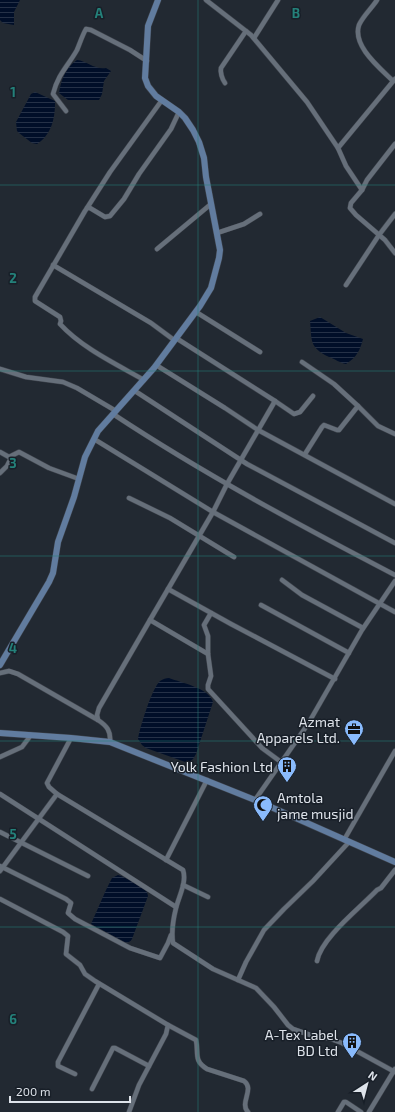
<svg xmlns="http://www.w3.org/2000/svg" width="395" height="1112" viewBox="0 0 395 1112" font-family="'Exo 2',sans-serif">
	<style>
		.water { fill: url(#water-rules) }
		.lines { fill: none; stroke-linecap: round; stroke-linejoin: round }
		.street-casing { stroke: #3e434c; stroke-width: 5.5 }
		.secondary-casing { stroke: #3e434c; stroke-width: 7 }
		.street { stroke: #666f7a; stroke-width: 4.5 }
		.secondary { stroke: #617c9f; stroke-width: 6 }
		.grid { fill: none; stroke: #24817a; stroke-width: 1; stroke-opacity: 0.55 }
		.labels { text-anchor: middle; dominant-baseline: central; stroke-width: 3; stroke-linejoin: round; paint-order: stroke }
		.poi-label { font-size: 14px; fill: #dee3ea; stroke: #181f28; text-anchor: end }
		.grid-label { font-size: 13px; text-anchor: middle; font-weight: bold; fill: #24817a; stroke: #181f28; stroke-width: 3; stroke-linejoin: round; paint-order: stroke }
	</style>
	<defs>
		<pattern id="water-rules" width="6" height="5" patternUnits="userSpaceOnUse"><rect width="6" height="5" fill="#000e28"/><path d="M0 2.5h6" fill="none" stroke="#253147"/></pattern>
	</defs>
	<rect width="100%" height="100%" fill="#222932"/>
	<g class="water">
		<path d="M 0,0 L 20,0 L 14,12 L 14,25 L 3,23 L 0,20 Z"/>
		<path d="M 77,60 C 87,61 95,70 106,68 L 111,71 L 104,81 L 102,94 L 99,100 L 68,100 L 59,93 C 61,80 66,67 77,60 Z"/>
		<path d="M 35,92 L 55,101 L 55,103 C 55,119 51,135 37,144 L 32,143 L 19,133 L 17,131 L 16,122 L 31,94 Z"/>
		<path d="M 320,317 L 346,333 L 363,339 C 360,350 357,357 346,364 C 340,363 335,359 329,357 C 309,347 312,341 310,321 Z"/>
		<path d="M 169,678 C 182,683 209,688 213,702 L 196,754 L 193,759 L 188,763 L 146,748 L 142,745 L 138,739 C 140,727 152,688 160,681 C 163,679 166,678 169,678 Z"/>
		<path d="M 118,875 L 121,876 L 138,884 L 147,892 L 148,896 L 132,939 C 130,942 128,943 124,942 L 91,924 L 106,890 L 112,878 Z"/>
	</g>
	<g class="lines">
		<g class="street-casing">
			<g id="street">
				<path d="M 206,0 L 251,35 L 307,102 L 338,148"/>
				<path d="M 377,0 C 372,8 363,16 359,25 C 352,46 380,68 393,81"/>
				<path d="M 254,38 L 278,0"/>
				<path d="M 225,83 C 222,79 220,72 221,68 L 246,31"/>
				<path d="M 66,111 L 53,94 C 58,74 68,66 77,50 C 80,43 82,36 86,29 L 91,30 L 130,50 L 147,61"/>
				<path d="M 395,144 L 367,180 L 362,190 L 351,203 L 350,208 L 356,215 L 385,240 L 395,253"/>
				<path d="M 362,190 L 346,166 L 338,148 L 395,79"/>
				<path d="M 87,208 L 110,172 L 162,100"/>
				<path d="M 217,233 L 244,224 L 260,214"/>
				<path d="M 157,249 L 211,204"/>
				<path d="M 53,265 L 151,323 L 174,340"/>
				<path d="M 346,285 L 379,235 L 395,214"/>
				<path d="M 196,312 L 260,352"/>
				<path d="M 302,362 L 334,384 L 358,406"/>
				<path d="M 156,365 L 225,408 L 258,430 L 395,504"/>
				<path d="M 0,369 L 26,377 L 63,382 L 77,388 L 116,411"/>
				<path d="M 144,380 C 116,364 82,348 60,324 L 61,321 L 60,317 L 35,301 L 35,297 L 85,211 L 87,208 L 90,208 L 105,217 L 110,216 L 124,199 L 139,174 L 171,129 L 179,112"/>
				<path d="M 135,391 L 247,464 L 395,543"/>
				<path d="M 275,401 L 294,414 L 300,412 L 313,396"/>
				<path d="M 113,414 C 204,474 299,525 395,575"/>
				<path d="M 94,439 L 213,512 L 395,612"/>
				<path d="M 0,452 L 9,457 L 19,452 L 49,468 L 79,479"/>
				<path d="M 305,454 L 322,427 L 324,425 L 337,430 L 339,430 L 358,406 L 378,426 L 395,434"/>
				<path d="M 0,473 L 7,466 L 12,456"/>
				<path d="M 129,498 L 170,518 L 234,557"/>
				<path d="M 282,580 L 302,595 L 363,628"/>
				<path d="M 168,589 L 231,624 L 335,679"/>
				<path d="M 261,605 L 349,653"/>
				<path d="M 211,613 L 204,625 L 208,636 L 208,654 L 211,676 L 208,685 L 208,689 L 262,748 L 281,762"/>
				<path d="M 150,620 L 208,654"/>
				<path d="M 0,673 L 9,671 L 18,674 L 98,720 C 107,726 111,731 110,742"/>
				<path d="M 98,720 L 97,715 L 99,708 L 150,620 L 213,512 L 227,484 L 275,401 L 176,338"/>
				<path d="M 71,738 L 47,783 L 49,787 L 57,794 L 183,870 C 187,882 179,896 176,908 C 173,920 171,931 173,943 L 213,969 L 256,988 L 274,1007 L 288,1025 L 293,1029 L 316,1037 L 328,1038 L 342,1043 L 395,1072"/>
				<path d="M 0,757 L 22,747 L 31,735"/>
				<path d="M 0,794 L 176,907"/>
				<path d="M 255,800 L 308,724 L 362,630 L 395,581"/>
				<path d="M 0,832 L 88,876"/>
				<path d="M 344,840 L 395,751"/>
				<path d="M 166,860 L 207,780"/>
				<path d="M 0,866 L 66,899 L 71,903 L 68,913 L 75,919 L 130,948 L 160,958 L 168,943 L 171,935"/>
				<path d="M 0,871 L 57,794"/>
				<path d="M 183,885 L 208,897"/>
				<path d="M 0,899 L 63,932 L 68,936 L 66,954 L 80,965 L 85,974 L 95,981 L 168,1025 L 166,1034 L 139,1085 L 129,1112"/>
				<path d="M 317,961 C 321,938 360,908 377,890 L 381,888 L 395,870"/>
				<path d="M 238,980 L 246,962 L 264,930 L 284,909 L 313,881 L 349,842"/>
				<path d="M 168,1025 L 196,1040 C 199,1054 193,1060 207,1069 L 244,1081 C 255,1089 239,1103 248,1112"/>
				<path d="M 75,1074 L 58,1066 L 58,1062 L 99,984"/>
				<path d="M 92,1089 L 113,1048 L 115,1048 L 149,1066"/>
				<path d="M 338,1112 L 344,1102 L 346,1102 L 361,1112"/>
				<path d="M 369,1112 L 395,1069"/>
			</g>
		</g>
		<g class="secondary-casing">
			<g id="secondary">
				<path d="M 0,665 L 49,582 L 53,573 L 58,542 L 74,497 L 85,457 L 98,431 L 154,368 L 200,306 L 211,288 L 219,258 L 220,250 L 206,177 L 204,158 L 199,142 L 193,130 L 185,118 L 179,112 L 156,96 L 148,86 L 145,78 L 148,26 L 158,0"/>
				<path d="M 0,733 L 71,738 L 110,742 L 255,800 L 395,862"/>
			</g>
		</g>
		<use href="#street" class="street"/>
		<use href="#secondary" class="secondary"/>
	</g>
	<path class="grid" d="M 198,0 L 198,1112M 0,185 L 395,185M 0,371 L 395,371M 0,556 L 395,556M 0,741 L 395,741M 0,927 L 395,927"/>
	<defs>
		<g id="office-pin" transform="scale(1)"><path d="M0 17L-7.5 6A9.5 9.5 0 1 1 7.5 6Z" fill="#89bafc" stroke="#181f28"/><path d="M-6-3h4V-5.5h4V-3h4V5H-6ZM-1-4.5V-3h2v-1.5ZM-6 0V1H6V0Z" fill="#111"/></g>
		<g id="building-pin" transform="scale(1)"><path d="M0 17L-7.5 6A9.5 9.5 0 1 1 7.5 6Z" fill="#89bafc" stroke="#181f28"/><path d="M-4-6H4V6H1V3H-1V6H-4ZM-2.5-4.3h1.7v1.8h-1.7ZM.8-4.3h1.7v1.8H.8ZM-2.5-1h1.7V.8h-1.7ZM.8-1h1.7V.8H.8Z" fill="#111"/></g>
		<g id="mosque-pin" transform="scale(1)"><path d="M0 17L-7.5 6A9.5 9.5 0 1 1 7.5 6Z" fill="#89bafc" stroke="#181f28"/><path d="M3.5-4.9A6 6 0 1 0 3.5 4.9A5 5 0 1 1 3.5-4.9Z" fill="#111"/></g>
	</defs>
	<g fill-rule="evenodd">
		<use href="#office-pin" x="354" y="729"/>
		<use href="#building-pin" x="287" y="766"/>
		<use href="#mosque-pin" x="263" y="805"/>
		<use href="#building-pin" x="352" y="1042"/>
	</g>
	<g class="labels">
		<g class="poi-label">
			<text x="340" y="721">Azmat<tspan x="340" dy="16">Apparels Ltd.</tspan></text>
			<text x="273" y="766">Yolk Fashion Ltd</text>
			<text x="277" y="797" text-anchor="start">Amtola<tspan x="277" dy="16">jame musjid</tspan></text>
			<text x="338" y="1034">A-Tex Label<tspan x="338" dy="16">BD Ltd</tspan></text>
		</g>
	</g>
	<g class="grid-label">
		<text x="99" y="18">A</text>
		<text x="296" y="18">B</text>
		<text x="13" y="97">1</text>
		<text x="13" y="283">2</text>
		<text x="13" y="468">3</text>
		<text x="13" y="653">4</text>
		<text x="13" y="839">5</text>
		<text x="13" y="1024">6</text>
	</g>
	<g transform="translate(367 1084) rotate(36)" stroke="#181f28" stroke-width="3" paint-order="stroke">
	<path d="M0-3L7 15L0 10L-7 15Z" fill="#dee3ea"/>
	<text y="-6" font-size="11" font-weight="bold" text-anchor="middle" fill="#dee3ea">N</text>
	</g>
	<path d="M10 1096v6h120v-6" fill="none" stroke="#dee3ea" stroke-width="2"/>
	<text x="16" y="1096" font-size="12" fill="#dee3ea" stroke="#181f28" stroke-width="3" paint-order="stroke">200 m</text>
</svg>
